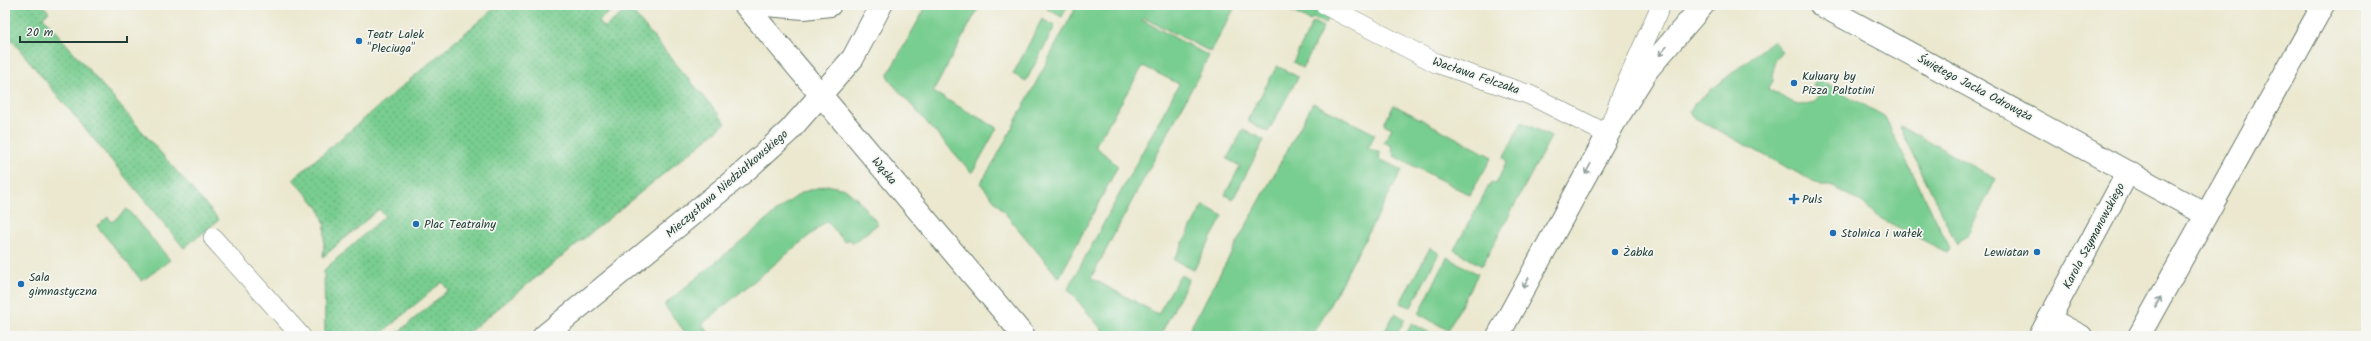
<svg xmlns="http://www.w3.org/2000/svg" width="2371" height="341" viewBox="0 0 2371 341" font-family="Kalam,sans-serif">
	<style>
		.green { fill: #78cd90; stroke: #4c8562 }
		.park { fill: url(#park-dots); stroke: #4c8562 }
		.lines { fill: none; stroke-linecap: round; stroke-linejoin: round }
		.lane-casing { stroke: #66796a; stroke-width: 20 }
		.street-casing { stroke: #66796a; stroke-width: 24 }
		.lane { stroke: #fff; stroke-width: 19 }
		.street { stroke: #fff; stroke-width: 22 }
		.oneway { stroke: #8f9e9a }
		.poi-dot { fill: #1f6fb2; stroke: #f6f6f2; stroke-width: 1.5 }
		.labels { text-anchor: middle; dominant-baseline: central; stroke-width: 3.5; stroke-linejoin: round; paint-order: stroke }
		.poi-label { font-size: 12px; fill: #1f3d34; stroke: #f6f6f2; text-anchor: start }
		.street-label { font-size: 12px; fill: #1f3d34; stroke: #f6f6f2 }
	</style>
	<defs>
		<pattern id="park-dots" width="8" height="8" patternUnits="userSpaceOnUse"><rect width="8" height="8" fill="#78cd90"/><path d="M2 2h.1M6 6h.1" fill="none" stroke="#62a876" stroke-width="1.8" stroke-linecap="round"/></pattern>
	</defs>
	<rect width="100%" height="100%" fill="#f6f6f2"/>
	<filter id="ink" filterUnits="userSpaceOnUse"><feTurbulence type="fractalNoise" baseFrequency=".025" numOctaves="2"/><feDisplacementMap in="SourceGraphic" scale="8" xChannelSelector="R" yChannelSelector="G"/><feConvolveMatrix kernelMatrix="1 2 1 2 8 2 1 2 1" color-interpolation-filters="sRGB"/></filter>
	<filter id="wash" filterUnits="userSpaceOnUse"><feTurbulence type="fractalNoise" baseFrequency=".012" numOctaves="4" result="noise"/><feDisplacementMap in="SourceGraphic" scale="16" xChannelSelector="R" yChannelSelector="G"/><feGaussianBlur stdDeviation="0.9" result="paint"/><feColorMatrix in="noise" values="0 0 0 0 0 0 0 0 0 0 0 0 0 0 0 0 0 1.4 0 .05"/><feComposite in="paint" operator="in"/></filter>
	<g filter="url(#wash)">
		<rect width="100%" height="100%" fill="#ebe8cf"/>
		<g class="green">
			<path d="M 927,5 L 980,5 L 933,92 L 997,128 L 972,173 L 889,80 L 888,74 Z"/>
			<path d="M 1049,5 L 1068,5 L 1062,17 L 1047,9 Z"/>
			<path d="M 1077,5 L 1202,5 L 1208,8 L 1210,5 L 1236,5 L 1211,52 L 1144,18 L 1142,20 L 1209,56 L 1091,278 L 1158,314 L 1180,275 L 1189,279 L 1160,336 L 1107,336 L 1068,289 L 1179,84 L 1143,66 L 1095,146 L 1118,166 L 1059,278 L 980,183 L 994,162 Z"/>
			<path d="M 1280,5 L 1311,5 L 1330,15 L 1325,24 L 1313,18 L 1310,21 Z"/>
			<path d="M 1042,19 L 1055,26 L 1026,81 L 1013,74 Z"/>
			<path d="M 1313,22 L 1323,27 L 1303,68 L 1293,62 Z"/>
			<path d="M 1773,40 L 1782,52 L 1774,61 L 1773,81 L 1768,89 C 1788,99 1811,119 1822,89 L 1813,86 L 1817,79 L 1884,116 L 1950,248 L 1948,253 L 1878,217 L 1863,203 L 1831,186 L 1822,186 L 1693,117 L 1690,112 L 1695,103 Z"/>
			<path d="M 1277,66 L 1298,77 L 1268,132 L 1247,121 Z"/>
			<path d="M 1313,103 L 1375,134 L 1368,148 L 1380,153 L 1379,159 L 1402,170 L 1313,336 L 1186,336 Z"/>
			<path d="M 1394,105 L 1492,157 L 1470,195 L 1394,156 L 1391,146 L 1384,142 L 1392,128 L 1384,124 Z"/>
			<path d="M 1522,122 L 1551,137 L 1482,266 L 1454,250 L 1491,182 L 1496,184 L 1507,161 L 1503,158 Z"/>
			<path d="M 1899,125 L 1996,179 L 1967,236 L 1960,240 L 1957,245 Z"/>
			<path d="M 1243,129 L 1264,140 L 1233,199 L 1225,195 L 1240,166 L 1227,159 Z"/>
			<path d="M 827,185 L 845,189 L 857,199 L 878,224 L 853,243 L 850,239 L 845,242 L 827,221 L 702,324 L 712,336 L 688,336 L 664,305 L 787,203 L 803,192 Z"/>
			<path d="M 1203,205 L 1223,216 L 1194,270 L 1174,260 Z"/>
			<path d="M 127,209 L 170,260 L 142,281 L 97,226 L 108,217 L 112,222 Z"/>
			<path d="M 1430,248 L 1439,253 L 1411,307 L 1400,303 Z"/>
			<path d="M 1447,257 L 1478,274 L 1448,330 L 1419,314 Z"/>
			<path d="M 1395,313 L 1405,319 L 1396,336 L 1382,336 Z"/>
			<path d="M 1412,323 L 1435,336 L 1405,336 Z"/>
		</g>
		<g class="park">
			<path d="M 5,5 L 43,5 L 49,12 L 43,17 L 219,220 L 184,248 L 5,32 Z"/>
			<path d="M 498,5 L 618,5 L 598,21 L 604,28 L 629,8 L 726,123 L 464,336 L 394,336 L 448,290 L 442,282 L 378,336 L 325,336 L 324,270 L 385,216 L 379,209 L 323,257 L 325,225 L 319,208 L 293,179 Z"/>
		</g>
	</g>
	<g filter="url(#ink)">
		<g class="lines">
			<g class="lane-casing">
				<g id="lane">
					<path d="M 1325,5 L 1436,63 L 1530,95 L 1607,134 L 1623,91 L 1661,5"/>
					<path d="M 213,238 L 301,336"/>
				</g>
			</g>
			<g class="street-casing">
				<g id="street">
					<path d="M 745,5 L 1024,336"/>
					<path d="M 765,5 L 804,8 L 830,5"/>
					<path d="M 1821,5 L 2205,214"/>
					<path d="M 2049,319 L 2081,336"/>
					<path d="M 544,336 L 746,170 L 789,131 L 853,58 L 881,5"/>
					<path d="M 1498,336 L 1613,125 L 1648,69 L 1703,5"/>
					<path d="M 2040,336 L 2128,172"/>
					<path d="M 2139,336 L 2323,5"/>
				</g>
			</g>
			<use href="#lane" class="lane"/>
			<use href="#street" class="street"/>
		</g>
		<defs><path id="oneway-shaft" d="M-6 0H5M1.5-3L5.5 0L1.5 3" fill="none" stroke-width="1.6" stroke-linecap="round" stroke-linejoin="round"/></defs>
		<g class="oneway">
			<use href="#oneway-shaft" transform="translate(1663 51) rotate(130)"/>
			<use href="#oneway-shaft" transform="translate(1588 169) rotate(118)"/>
			<use href="#oneway-shaft" transform="translate(1526 283) rotate(118)"/>
			<use href="#oneway-shaft" transform="translate(2158 302) rotate(-61)"/>
		</g>
	</g>
	<g class="poi-dot">
		<circle cx="359" cy="41" r="4"/>
		<circle cx="1794" cy="83" r="4"/>
		<path d="M1792 193h4v4h4v4h-4v4h-4v-4h-4v-4h4z"/>
		<circle cx="416" cy="224" r="4"/>
		<circle cx="1833" cy="233" r="4"/>
		<circle cx="1615" cy="252" r="4"/>
		<circle cx="2037" cy="252" r="4"/>
		<circle cx="21" cy="284" r="4"/>
	</g>
	<g class="labels">
		<g class="poi-label">
			<text x="367" y="34">Teatr Lalek<tspan x="367" dy="14">"Pleciuga"</tspan></text>
			<text x="1802" y="76">Kuluary by<tspan x="1802" dy="14">Pizza Paltotini</tspan></text>
			<text x="1802" y="199">Puls</text>
			<text x="424" y="224">Plac Teatralny</text>
			<text x="1841" y="233">Stolnica i wałek</text>
			<text x="1623" y="252">Żabka</text>
			<text x="2029" y="252" text-anchor="end">Lewiatan</text>
			<text x="29" y="277">Sala<tspan x="29" dy="14">gimnastyczna</tspan></text>
		</g>
		<g class="street-label">
			<text transform="translate(1476 76) rotate(19)">Wacława Felczaka</text>
			<text transform="translate(1975 88) rotate(28)">Świętego Jacka Odrowąża</text>
			<text transform="translate(884 171) rotate(50)">Wąska</text>
			<text transform="translate(727 184) rotate(-41)">Mieczysława Niedziałkowskiego</text>
			<text transform="translate(2094 236) rotate(-62)">Karola Szymanowskiego</text>
		</g>
	</g>
	<rect width="2371" height="341" fill="none" stroke="#f6f6f2" stroke-width="20"/>
	<path d="M20 36v6h107v-6" fill="none" stroke="#1f3d34" stroke-width="2"/>
	<text x="26" y="36" font-size="12" fill="#1f3d34" stroke="#f6f6f2" stroke-width="3" paint-order="stroke">20 m</text>
</svg>
